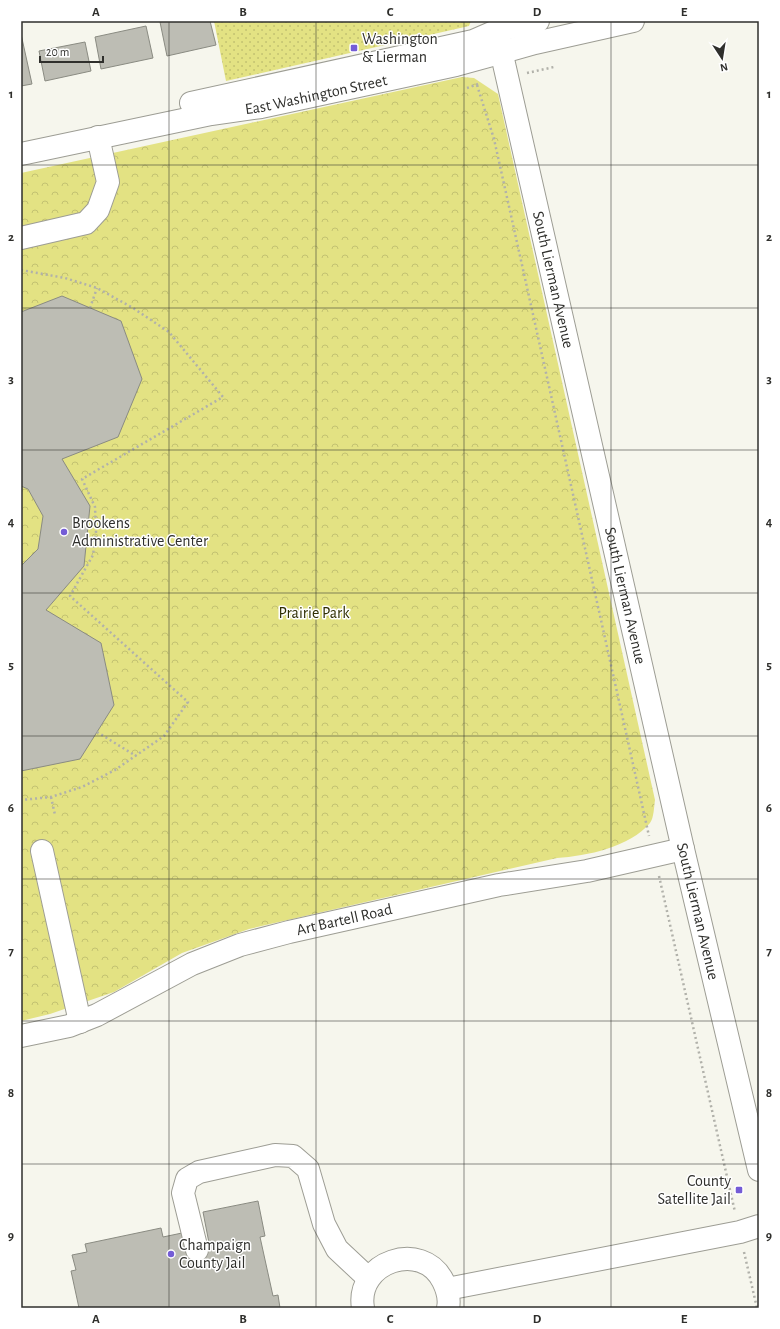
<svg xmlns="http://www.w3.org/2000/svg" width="780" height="1329" viewBox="0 0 780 1329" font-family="'Alegreya Sans',sans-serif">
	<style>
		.park { fill: url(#park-crowns) }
		.garden { fill: url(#garden-dots) }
		.building { fill: #bdbdb4; stroke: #8a8b82 }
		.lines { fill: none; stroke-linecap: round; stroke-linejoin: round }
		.minor-casing { stroke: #9d9d94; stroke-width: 24 }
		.major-casing { stroke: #9d9d94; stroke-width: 24 }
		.path { stroke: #b1b1aa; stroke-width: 2.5; stroke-dasharray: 2 3; stroke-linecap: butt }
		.minor { stroke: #fff; stroke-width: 22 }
		.major { stroke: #fff; stroke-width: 22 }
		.grid { fill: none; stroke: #2f2f2c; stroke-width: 1; stroke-opacity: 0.55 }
		.poi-dot { fill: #745cd6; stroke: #fff; stroke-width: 1.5 }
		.labels { text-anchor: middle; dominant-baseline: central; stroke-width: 3; stroke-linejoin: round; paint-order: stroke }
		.poi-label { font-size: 16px; fill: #2f2f2c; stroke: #fff; text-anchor: start }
		.street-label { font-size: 16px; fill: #2f2f2c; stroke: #fff }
		.park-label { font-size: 16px; fill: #2f2e01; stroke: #fff }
		.neatline { fill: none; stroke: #2f2f2c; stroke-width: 1.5 }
		.grid-label { font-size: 13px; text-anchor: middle; font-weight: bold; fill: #2f2f2c }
	</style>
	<defs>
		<pattern id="park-crowns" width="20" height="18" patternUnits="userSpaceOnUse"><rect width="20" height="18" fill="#e3e283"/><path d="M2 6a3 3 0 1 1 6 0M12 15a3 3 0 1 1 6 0" fill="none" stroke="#c3c271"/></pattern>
		<pattern id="garden-dots" width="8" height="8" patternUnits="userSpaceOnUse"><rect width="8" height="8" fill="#e3e283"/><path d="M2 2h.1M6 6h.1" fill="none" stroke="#c3c271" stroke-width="1.8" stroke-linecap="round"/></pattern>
	</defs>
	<rect width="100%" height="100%" fill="#f6f6ed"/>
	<path class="park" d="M 462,77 L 474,78 L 498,94 L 655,800 C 654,806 654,818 650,823 C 630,847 587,856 557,858 L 249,929 L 182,953 L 114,992 L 50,1014 L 21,1021 L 21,173 Z"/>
	<path class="garden" d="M 214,21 L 471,21 L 469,26 L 226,81 Z"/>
	<g class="building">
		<path d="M 164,21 L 210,21 L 216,45 L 167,56 L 160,22 Z"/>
		<path d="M 146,26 L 153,58 L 101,69 L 95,37 Z"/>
		<path d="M 21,34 L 32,84 L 21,86 Z"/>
		<path d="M 85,42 L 91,71 L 45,81 L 39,51 Z"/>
		<path d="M 62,296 L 121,321 L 142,379 L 118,437 L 62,459 L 90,506 L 84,566 L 46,610 L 101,643 L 114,705 L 80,759 L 21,771 L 21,566 L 38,549 L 43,516 L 28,489 L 21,486 L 21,312 Z"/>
		<path d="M 258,1201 L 265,1236 L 260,1237 L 273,1296 L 278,1295 L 280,1308 L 79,1308 L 71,1271 L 76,1270 L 72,1255 L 87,1252 L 85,1244 L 161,1228 L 163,1237 L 182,1233 L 186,1253 L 210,1248 L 203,1212 Z"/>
	</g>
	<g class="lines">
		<g class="minor-casing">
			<g id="minor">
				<path id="s1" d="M 497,33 L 683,849 L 759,1170"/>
				<path d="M 21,238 L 86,223 L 98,210 L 108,182 L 98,137"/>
				<path d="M 42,851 L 80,1022"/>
				<path id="s2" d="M 21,1036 L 69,1026 L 97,1015 L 192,964 L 240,945 L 289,932 L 499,885 L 587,871 L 683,849"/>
				<path d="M 197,1250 L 183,1193 L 187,1179 L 199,1172 L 275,1155 L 293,1156 L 308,1169 L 324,1224 L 337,1249 L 368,1278"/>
				<path d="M 447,1289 L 740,1232 L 759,1226"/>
				<path d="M 363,1308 C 355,1262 422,1239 443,1281 C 447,1289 450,1299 448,1308"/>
			</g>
		</g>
		<g class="major-casing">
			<g id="major">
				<path d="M 191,103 L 473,41 L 496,31 L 538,21"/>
				<path id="s3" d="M 21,154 L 211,114 L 261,107 L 456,65 L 535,43 L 633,21"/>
			</g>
		</g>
		<g class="path">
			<path d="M 527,73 L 554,67"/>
			<path d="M 477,85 L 494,139 L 649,836"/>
			<path d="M 467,88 L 478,84"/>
			<path d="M 21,270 L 65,278 L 97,288 L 133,308 L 169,332 L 223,397 L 82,479 L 95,507 L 96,532 L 93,555 L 70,596 L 188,702 L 164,736 L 115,770 L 82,787 L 51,797 L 21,800"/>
			<path d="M 90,308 L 97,288"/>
			<path d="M 97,732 L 136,756"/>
			<path d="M 51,797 L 55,815"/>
			<path d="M 659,876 L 735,1212"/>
			<path d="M 744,1252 L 757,1308"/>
		</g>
		<use href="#minor" class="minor"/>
		<use href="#major" class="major"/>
	</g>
	<path class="grid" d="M 169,21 L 169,1308M 316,21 L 316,1308M 464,21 L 464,1308M 611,21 L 611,1308M 21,165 L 759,165M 21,308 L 759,308M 21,450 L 759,450M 21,593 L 759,593M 21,736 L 759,736M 21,879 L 759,879M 21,1021 L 759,1021M 21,1164 L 759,1164"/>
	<g class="poi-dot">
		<rect x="350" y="44" width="8" height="8" rx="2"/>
		<circle cx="64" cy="532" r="4"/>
		<rect x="735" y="1186" width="8" height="8" rx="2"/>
		<circle cx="171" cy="1254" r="4"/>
	</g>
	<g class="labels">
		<g class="poi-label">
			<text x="362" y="39">Washington<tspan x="362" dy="18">&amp; Lierman</tspan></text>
			<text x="72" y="523">Brookens<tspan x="72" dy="18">Administrative Center</tspan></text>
			<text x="731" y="1181" text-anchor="end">County<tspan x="731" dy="18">Satellite Jail</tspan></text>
			<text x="179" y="1245">Champaign<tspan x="179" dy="18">County Jail</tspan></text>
		</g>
		<g class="street-label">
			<text stroke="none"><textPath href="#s3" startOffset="301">East Washington Street</textPath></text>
			<text stroke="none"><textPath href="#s1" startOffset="253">South Lierman Avenue</textPath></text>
			<text stroke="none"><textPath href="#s1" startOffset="577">South Lierman Avenue</textPath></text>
			<text stroke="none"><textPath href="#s1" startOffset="901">South Lierman Avenue</textPath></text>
			<text stroke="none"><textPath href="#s2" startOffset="346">Art Bartell Road</textPath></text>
		</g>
		<g class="park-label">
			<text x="314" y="613">Prairie Park</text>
		</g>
	</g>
	<rect width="780" height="1329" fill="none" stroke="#ffffff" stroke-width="44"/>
	<g transform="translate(722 58) rotate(168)" stroke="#ffffff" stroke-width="3" paint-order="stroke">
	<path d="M0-3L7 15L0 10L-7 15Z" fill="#2f2f2c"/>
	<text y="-6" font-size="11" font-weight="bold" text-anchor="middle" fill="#2f2f2c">N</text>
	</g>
	<path d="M40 56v6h63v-6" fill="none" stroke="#2f2f2c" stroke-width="2"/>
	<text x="46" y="56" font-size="12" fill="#2f2f2c" stroke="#ffffff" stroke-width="3" paint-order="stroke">20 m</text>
	<rect x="22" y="22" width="736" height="1285" class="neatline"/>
	<g class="grid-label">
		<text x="96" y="16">A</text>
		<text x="243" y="16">B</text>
		<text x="390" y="16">C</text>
		<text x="537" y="16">D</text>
		<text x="684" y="16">E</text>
		<text x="11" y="98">1</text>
		<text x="769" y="98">1</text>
		<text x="11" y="241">2</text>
		<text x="769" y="241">2</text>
		<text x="11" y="383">3</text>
		<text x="769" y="383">3</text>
		<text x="11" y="526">4</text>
		<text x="769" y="526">4</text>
		<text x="11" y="669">5</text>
		<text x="769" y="669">5</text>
		<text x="11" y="812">6</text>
		<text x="769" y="812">6</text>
		<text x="11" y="955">7</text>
		<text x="769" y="955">7</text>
		<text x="11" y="1097">8</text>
		<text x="769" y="1097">8</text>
		<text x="11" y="1240">9</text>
		<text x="769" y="1240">9</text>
		<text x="96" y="1323">A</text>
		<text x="243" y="1323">B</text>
		<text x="390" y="1323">C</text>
		<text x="537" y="1323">D</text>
		<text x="684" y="1323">E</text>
	</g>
</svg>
